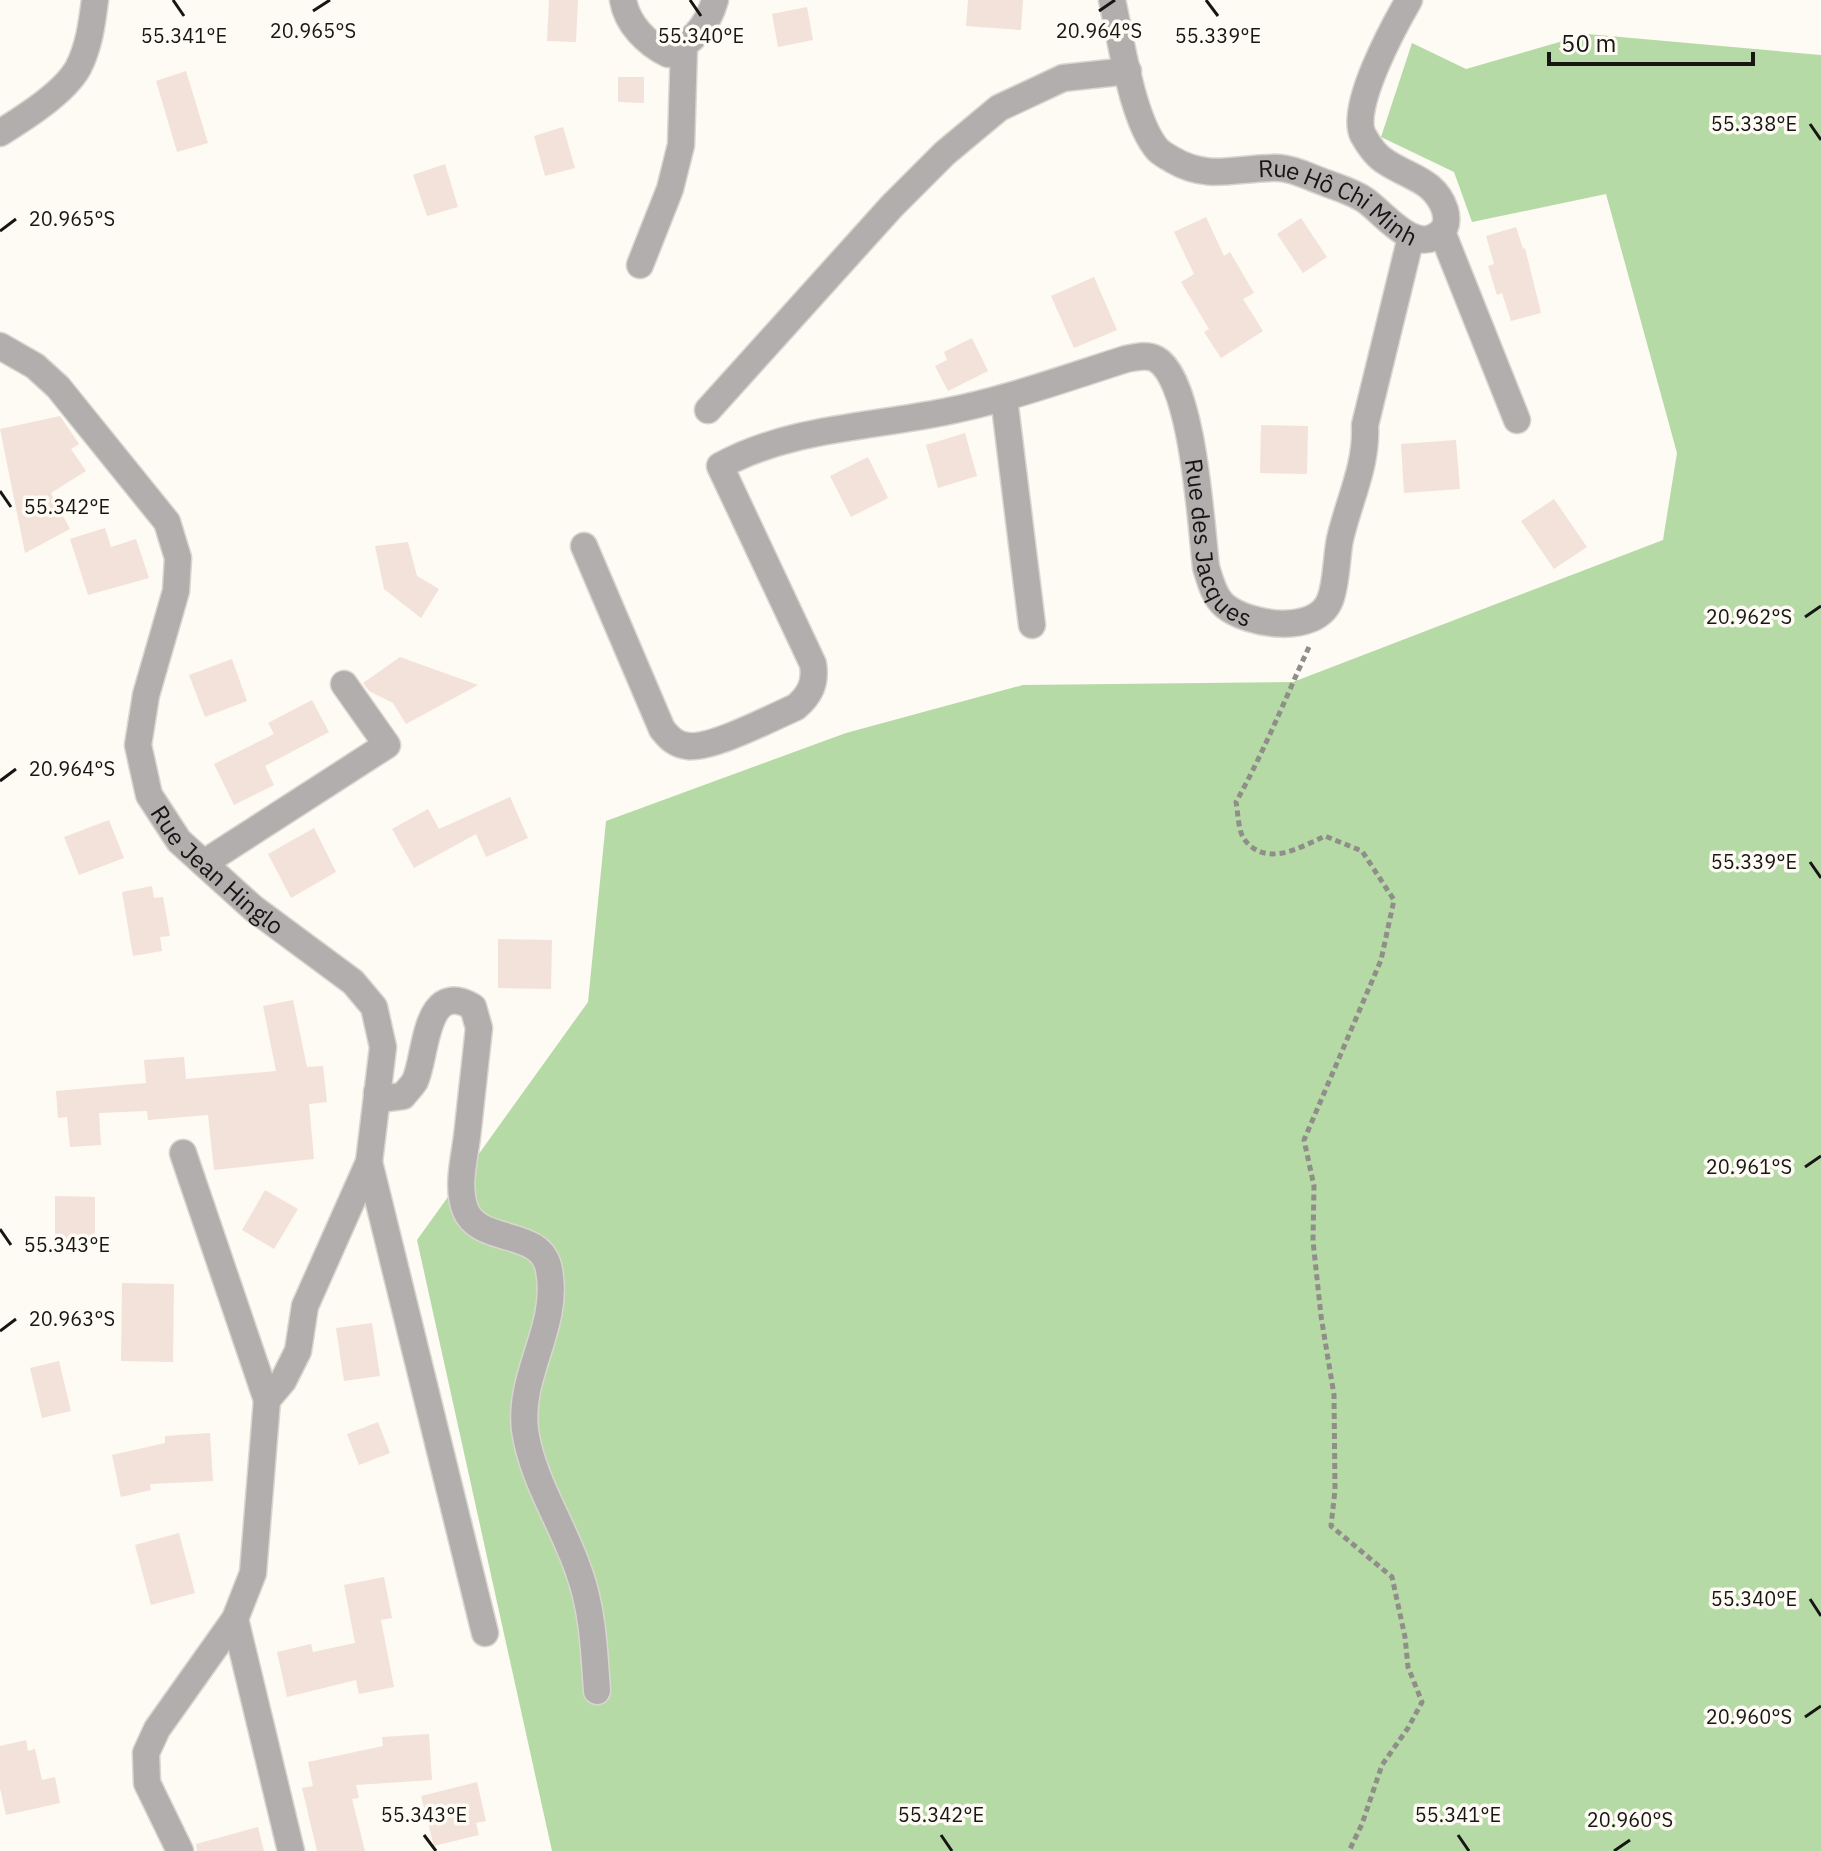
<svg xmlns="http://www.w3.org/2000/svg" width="1821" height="1851" viewBox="0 0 1821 1851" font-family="'IBM Plex Sans',sans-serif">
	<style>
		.green { fill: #b6daa6 }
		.building { fill: #f3e2d9 }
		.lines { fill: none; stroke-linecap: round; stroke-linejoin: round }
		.minor-casing { stroke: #d9d6d0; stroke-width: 29 }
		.path { stroke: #908e89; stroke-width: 5; stroke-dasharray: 6 4; stroke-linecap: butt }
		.minor { stroke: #b2aeae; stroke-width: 26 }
		.ticks { fill: none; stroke: #171614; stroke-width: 3 }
		.labels { text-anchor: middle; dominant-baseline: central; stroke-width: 7; stroke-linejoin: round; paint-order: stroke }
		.street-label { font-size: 24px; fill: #171614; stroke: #fefaf4 }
		.ticks-label { font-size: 20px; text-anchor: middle; fill: #171614; stroke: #fefaf4; stroke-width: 7; stroke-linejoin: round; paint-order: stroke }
	</style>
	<rect width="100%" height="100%" fill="#fefaf4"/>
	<path class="green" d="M 1587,34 L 1821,55 L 1821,1851 L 552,1851 L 417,1240 L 588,1002 L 606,821 L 846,733 L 1023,685 L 1293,682 L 1663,540 L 1677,453 L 1606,194 L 1472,222 L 1454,172 L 1381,137 L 1412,43 L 1466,69 Z"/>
	<g class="building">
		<path d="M 549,0 L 578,0 L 576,42 L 547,41 Z"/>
		<path d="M 968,0 L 1023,0 L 1021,30 L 966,26 Z"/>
		<path d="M 807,7 L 813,40 L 778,47 L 772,14 Z"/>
		<path d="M 186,71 L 208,143 L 177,152 L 156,81 Z"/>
		<path d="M 618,77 L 644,77 L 644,103 L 618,102 Z"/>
		<path d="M 563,127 L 575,168 L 545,176 L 534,136 Z"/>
		<path d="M 445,164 L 458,207 L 427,216 L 413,175 Z"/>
		<path d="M 1206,217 L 1224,256 L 1230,252 L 1254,293 L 1243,299 L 1263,331 L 1221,358 L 1204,332 L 1209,329 L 1181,282 L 1194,274 L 1174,232 Z"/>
		<path d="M 1301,218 L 1327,257 L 1303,273 L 1277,234 Z"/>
		<path d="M 1516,227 L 1523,249 L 1525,248 L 1541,313 L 1511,321 L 1502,293 L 1497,295 L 1488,266 L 1494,264 L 1486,236 Z"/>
		<path d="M 1094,277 L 1117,330 L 1074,348 L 1051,296 Z"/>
		<path d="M 972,338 L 988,371 L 948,391 L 935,366 L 947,360 L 944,352 Z"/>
		<path d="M 60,416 L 79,444 L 71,449 L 86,471 L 51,493 L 70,529 L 25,553 L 0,429 Z"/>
		<path d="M 1261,425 L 1308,426 L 1307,474 L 1260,473 Z"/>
		<path d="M 965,433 L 977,476 L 938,488 L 926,445 Z"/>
		<path d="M 1456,440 L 1460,489 L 1404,493 L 1401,444 Z"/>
		<path d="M 868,457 L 888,498 L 851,517 L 830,476 Z"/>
		<path d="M 1554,499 L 1587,547 L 1554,569 L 1521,521 Z"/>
		<path d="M 105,528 L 111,547 L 136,539 L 149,578 L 88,595 L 70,539 Z"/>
		<path d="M 408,542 L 417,576 L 439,589 L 421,618 L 384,589 L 375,546 Z"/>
		<path d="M 400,657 L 450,675 L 478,685 L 406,724 L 393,703 L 369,691 L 363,683 Z"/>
		<path d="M 232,659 L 247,701 L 205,717 L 189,675 Z"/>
		<path d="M 312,700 L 329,732 L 265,766 L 274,785 L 234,805 L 214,764 L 274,734 L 268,723 Z"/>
		<path d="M 510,797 L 528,838 L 486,857 L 476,834 L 414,868 L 392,829 L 428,809 L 439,829 Z"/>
		<path d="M 109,820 L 124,858 L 79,875 L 64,837 Z"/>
		<path d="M 314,828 L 336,872 L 291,898 L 268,854 Z"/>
		<path d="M 152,886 L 154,898 L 163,897 L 170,936 L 160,937 L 162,951 L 133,956 L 122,892 Z"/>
		<path d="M 498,939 L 552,940 L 551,989 L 498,988 Z"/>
		<path d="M 293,1000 L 307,1067 L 323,1066 L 327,1102 L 309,1104 L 314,1159 L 214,1170 L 208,1115 L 148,1120 L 147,1111 L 99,1113 L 101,1145 L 70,1147 L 67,1117 L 58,1118 L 56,1091 L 146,1083 L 144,1060 L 184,1057 L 186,1079 L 276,1071 L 263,1006 Z"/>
		<path d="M 265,1190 L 298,1209 L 274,1249 L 242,1230 Z"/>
		<path d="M 55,1196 L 95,1197 L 95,1240 L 55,1240 Z"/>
		<path d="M 122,1283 L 174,1284 L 173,1362 L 121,1361 Z"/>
		<path d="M 372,1323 L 380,1376 L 344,1381 L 336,1328 Z"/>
		<path d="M 59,1361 L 71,1411 L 42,1418 L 30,1368 Z"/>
		<path d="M 378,1422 L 390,1453 L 359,1465 L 347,1434 Z"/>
		<path d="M 210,1433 L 213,1481 L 150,1484 L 151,1490 L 121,1497 L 112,1455 L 165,1443 L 165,1436 Z"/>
		<path d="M 179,1533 L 195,1593 L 151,1605 L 135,1545 Z"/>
		<path d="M 384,1577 L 392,1618 L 381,1620 L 394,1687 L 359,1694 L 356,1680 L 287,1697 L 277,1652 L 311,1644 L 313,1652 L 355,1643 L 344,1585 Z"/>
		<path d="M 429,1734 L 432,1780 L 356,1785 L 359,1798 L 352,1799 L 365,1851 L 317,1851 L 302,1788 L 313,1786 L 308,1762 L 383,1746 L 382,1737 Z"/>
		<path d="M 26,1740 L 28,1751 L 35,1749 L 42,1780 L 55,1777 L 60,1803 L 6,1815 L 0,1788 L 0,1746 Z"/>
		<path d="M 477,1782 L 486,1821 L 476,1823 L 479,1835 L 434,1846 L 421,1796 Z"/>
		<path d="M 258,1827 L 264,1851 L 197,1851 L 196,1844 Z"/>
	</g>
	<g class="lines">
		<g class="minor-casing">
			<g id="minor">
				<path d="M 623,0 C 627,24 647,44 668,54 C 692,43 708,25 715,0"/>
				<path id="s1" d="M 1112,0 C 1121,39 1132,121 1158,150 C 1162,154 1168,157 1173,160 C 1210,182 1241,166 1280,168 C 1295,169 1311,178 1326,183 C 1339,188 1353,192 1365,200 C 1383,212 1416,257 1441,232 C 1447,227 1447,218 1445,210 C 1435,180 1410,178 1386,162 C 1377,157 1368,144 1363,135 C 1349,108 1394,26 1409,0"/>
				<path d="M 0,133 C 24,118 64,93 78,68 C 89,47 92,23 95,0"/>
				<path d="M 1442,232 L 1517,420"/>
				<path d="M 640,265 L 670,189 L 681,145 L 684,47"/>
				<path id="s2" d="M 0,346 L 35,366 L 58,387 L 167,522 L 178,558 L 176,591 L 146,695 L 138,745 L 149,795 L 179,841 L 253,908 L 353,982 L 374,1007 L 383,1047 L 369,1162 L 305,1306 L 298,1351 L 283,1381 L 267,1400 L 253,1573 L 235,1619 L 157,1729 L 146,1753 L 147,1783 L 180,1851"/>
				<path d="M 1004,398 L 1032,625"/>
				<path d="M 708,410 L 892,206 L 945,153 L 999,108 L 1063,78 L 1128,71"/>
				<path id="s3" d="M 584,546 L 662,729 C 669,738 676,745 688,746 C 712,749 771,718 796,707 C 810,695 816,683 813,664 L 720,466 C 789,428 869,427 944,412 C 1006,400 1066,378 1126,359 C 1136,357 1147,354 1156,359 C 1193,379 1201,525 1206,567 C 1210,580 1214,597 1225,606 C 1248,625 1316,636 1330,600 C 1337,582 1336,559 1340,539 C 1349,500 1367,466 1365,425 L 1411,237"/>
				<path d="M 204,863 L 387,745 L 344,684"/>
				<path d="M 377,1092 L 387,1098 L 403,1096 C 406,1092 412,1086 415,1081 C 427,1055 424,978 473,1007 L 479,1028 C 475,1064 471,1100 467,1137 C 464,1159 457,1187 465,1209 C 479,1246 542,1227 549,1270 C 560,1326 518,1374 525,1430 C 532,1480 563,1524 579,1572 C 593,1611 594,1650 597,1691"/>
				<path d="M 183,1153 L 267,1400"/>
				<path d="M 369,1162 L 485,1633"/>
				<path d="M 235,1619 L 291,1851"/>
			</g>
		</g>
		<path class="path" d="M 1309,647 C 1285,699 1264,752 1236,802 C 1238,812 1238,830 1244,839 C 1266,868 1299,848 1325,836 L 1362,851 L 1394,900 L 1381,960 L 1304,1140 L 1314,1186 L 1313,1241 L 1321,1316 L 1334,1395 L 1335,1490 L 1331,1526 L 1392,1577 L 1405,1637 L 1408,1667 L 1422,1702 L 1408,1728 L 1382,1765 L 1362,1824 L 1349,1851"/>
		<use href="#minor" class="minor"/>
	</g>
	<path class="ticks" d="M 173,0 L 184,16M 690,0 L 701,16M 1206,0 L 1218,16M 313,11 L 330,0M 1099,11 L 1115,0M 1810,124 L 1821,140M 0,231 L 16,219M 0,491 L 11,507M 1805,617 L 1821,606M 0,781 L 16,769M 1810,862 L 1821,878M 1805,1167 L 1821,1156M 0,1229 L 11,1245M 0,1331 L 16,1319M 1810,1599 L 1821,1616M 1805,1717 L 1821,1706M 424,1835 L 436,1851M 941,1835 L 952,1851M 1458,1835 L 1469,1851M 1614,1851 L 1630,1840"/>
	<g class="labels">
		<g class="street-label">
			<text stroke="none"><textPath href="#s1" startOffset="352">Rue Hô Chi Minh</textPath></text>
			<text stroke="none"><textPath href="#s3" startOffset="1266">Rue des Jacques</textPath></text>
			<text stroke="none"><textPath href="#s2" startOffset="628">Rue Jean Hinglo</textPath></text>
		</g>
	</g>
	<g class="ticks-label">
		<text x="313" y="38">20.965°S</text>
		<text x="1099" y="38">20.964°S</text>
		<text x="184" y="43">55.341°E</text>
		<text x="701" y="43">55.340°E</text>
		<text x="1218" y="43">55.339°E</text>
		<text x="1754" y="131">55.338°E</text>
		<text x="72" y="226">20.965°S</text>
		<text x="67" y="514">55.342°E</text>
		<text x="1749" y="624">20.962°S</text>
		<text x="72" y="776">20.964°S</text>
		<text x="1754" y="869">55.339°E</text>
		<text x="1749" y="1174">20.961°S</text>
		<text x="67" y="1252">55.343°E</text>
		<text x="72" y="1326">20.963°S</text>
		<text x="1754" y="1606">55.340°E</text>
		<text x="1749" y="1724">20.960°S</text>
		<text x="424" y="1822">55.343°E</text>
		<text x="941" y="1822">55.342°E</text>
		<text x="1458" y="1822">55.341°E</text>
		<text x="1630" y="1827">20.960°S</text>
	</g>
	<path d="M1549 52v12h204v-12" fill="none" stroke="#171614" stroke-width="4"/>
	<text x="1561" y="52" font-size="24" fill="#171614" stroke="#fefaf4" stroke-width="6" paint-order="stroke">50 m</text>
</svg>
